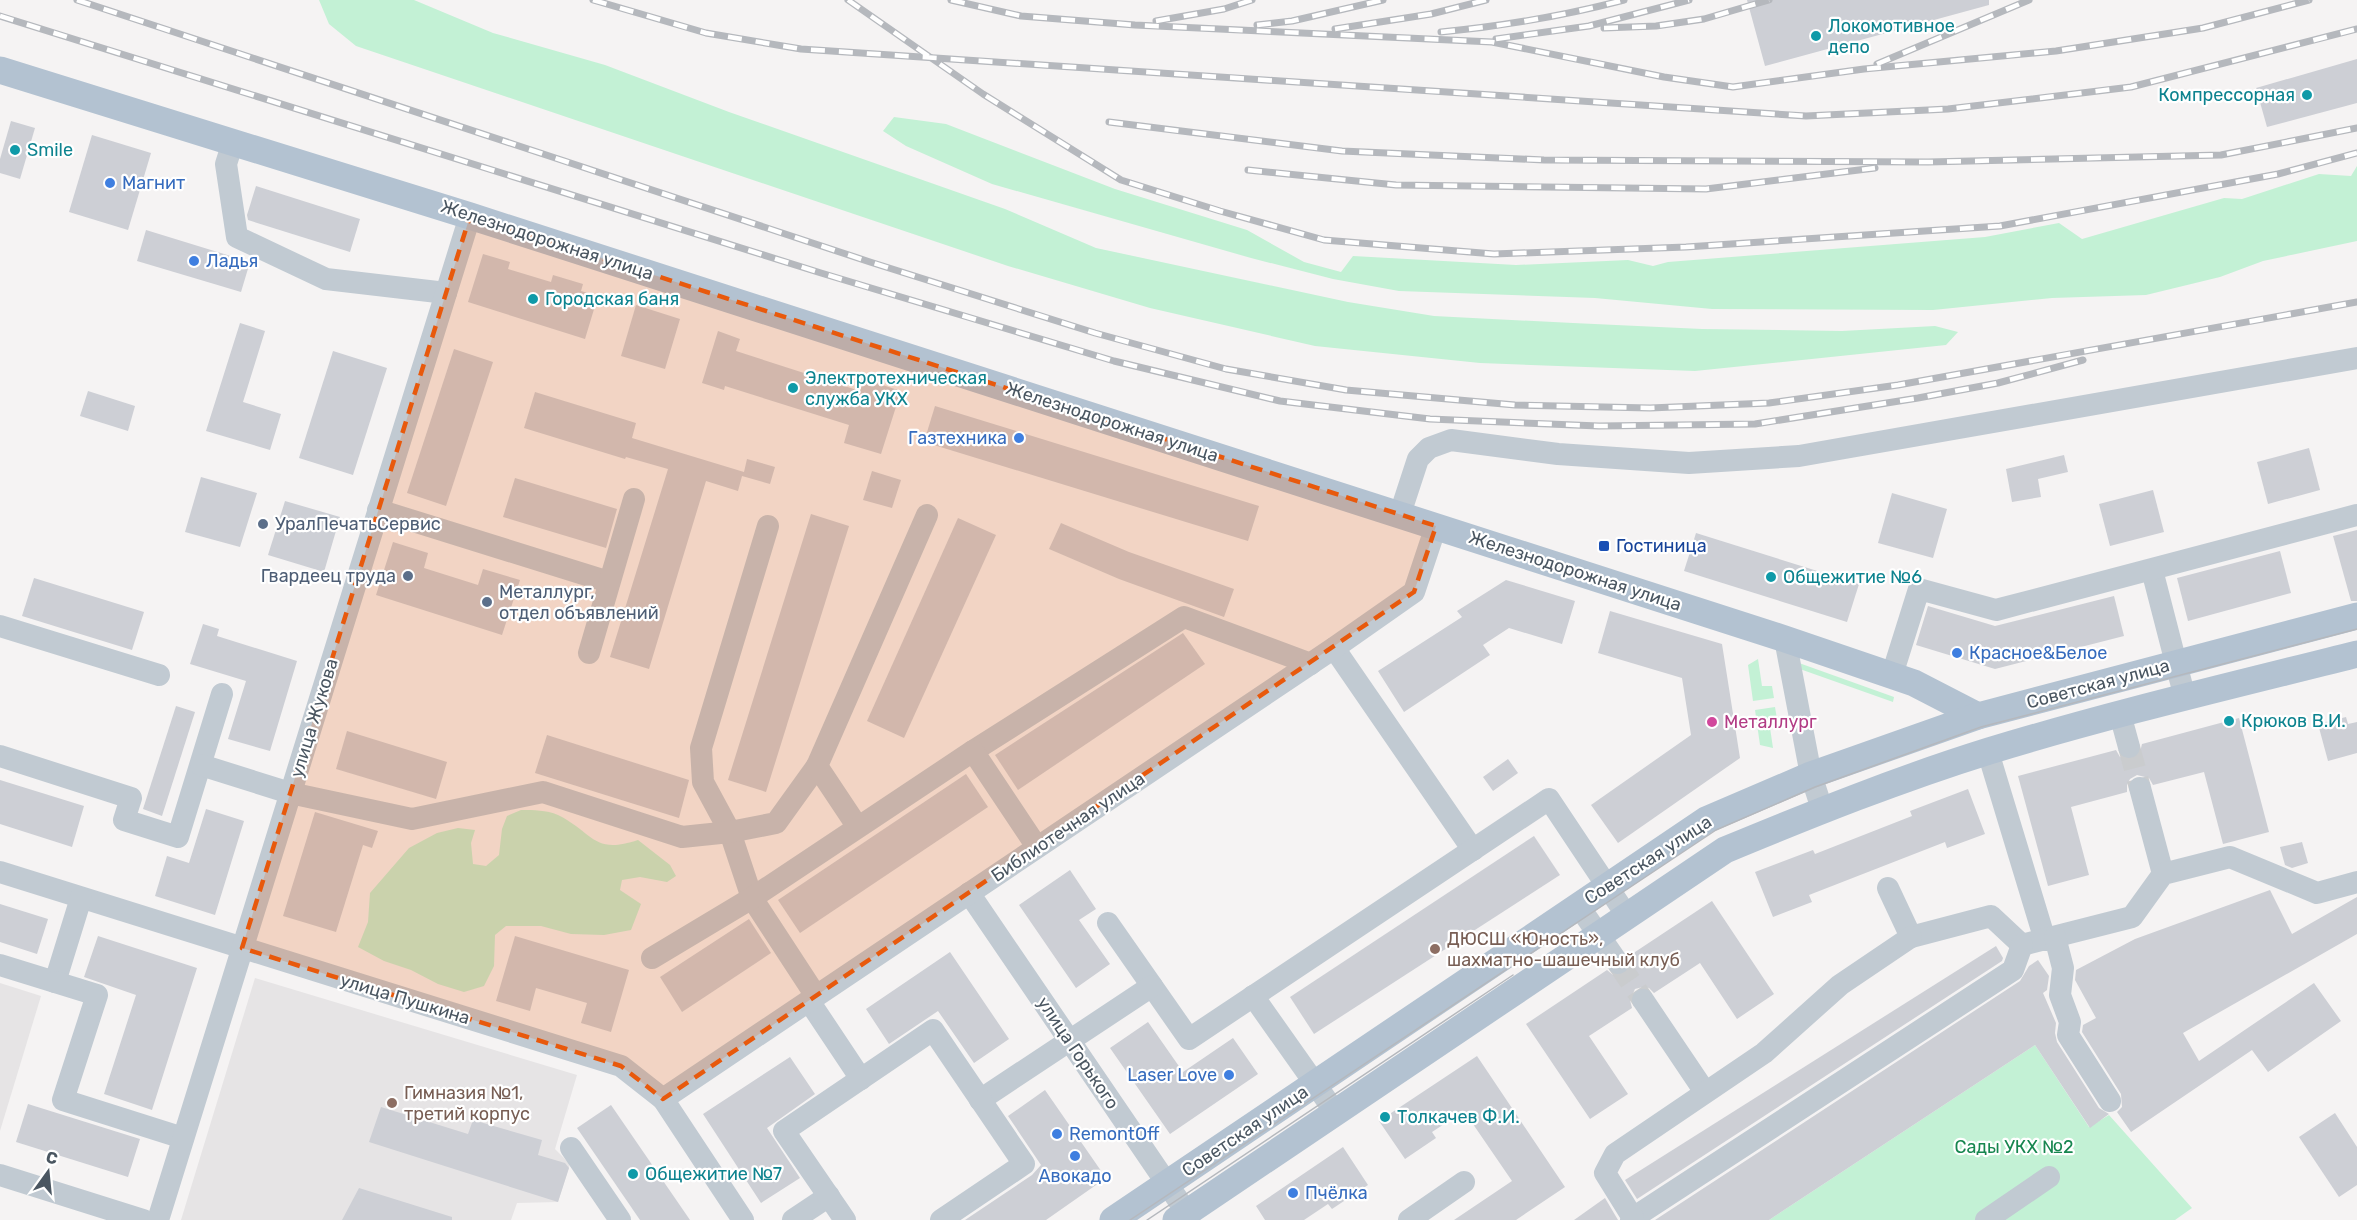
<svg xmlns="http://www.w3.org/2000/svg" width="2357" height="1220" viewBox="0 0 2357 1220" font-family="Rubik,sans-serif">
	<style>
		.education { fill: #e6e4e5 }
		.green { fill: #c3f1d5 }
		.building { fill: #cdcfd5 }
		.lines { fill: none; stroke-linecap: round; stroke-linejoin: round }
		.minor-tunnel { stroke: #caccce; stroke-width: 22; stroke-dasharray: 22 11; stroke-linecap: butt }
		.minor { stroke: #c1cad2; stroke-width: 22 }
		.major { stroke: #b3c2d1; stroke-width: 27 }
		.tram { stroke: #b5b8bd; stroke-width: 1.5 }
		.rail-casing { stroke: #b5b8bd; stroke-width: 7 }
		.rail { stroke: #fff; stroke-width: 4.5; stroke-dasharray: 14; stroke-linecap: butt }
		.marked { fill: #e8590c; fill-opacity: 0.2; stroke: #e8590c; stroke-width: 4.5; stroke-dasharray: 12 8; stroke-linejoin: round }
		.culture-dot { fill: #0f9aa8; stroke: #fff; stroke-width: 2 }
		.shop-dot { fill: #3f7fe0; stroke: #fff; stroke-width: 2 }
		.service-dot { fill: #5c6f8a; stroke: #fff; stroke-width: 2 }
		.transit-dot { fill: #1a4fb4; stroke: #fff; stroke-width: 2 }
		.hotel-dot { fill: #d1479c; stroke: #fff; stroke-width: 2 }
		.education-dot { fill: #8d6e63; stroke: #fff; stroke-width: 2 }
		.labels { text-anchor: middle; dominant-baseline: central; stroke-width: 4.5; stroke-linejoin: round; paint-order: stroke }
		.culture-label { font-size: 18px; fill: #0d838f; stroke: #fff; text-anchor: start }
		.shop-label { font-size: 18px; fill: #366cbe; stroke: #fff; text-anchor: start }
		.street-label { font-size: 18px; fill: #4a5661; stroke: #fff }
		.service-label { font-size: 18px; fill: #4e5e75; stroke: #fff; text-anchor: start }
		.transit-label { font-size: 18px; fill: #164399; stroke: #fff; text-anchor: start }
		.hotel-label { font-size: 18px; fill: #b23c85; stroke: #fff; text-anchor: start }
		.education-label { font-size: 18px; fill: #785e54; stroke: #fff; text-anchor: start }
		.park-label { font-size: 18px; fill: #17864f; stroke: #fff }
	</style>
	<rect width="100%" height="100%" fill="#f5f3f3"/>
	<g class="education">
		<path d="M 255,978 L 577,1075 L 555,1149 L 570,1164 L 558,1202 L 517,1203 L 511,1220 L 181,1220 Z"/>
		<path d="M 0,983 L 41,996 L 0,1131 Z"/>
	</g>
	<g class="green">
		<path d="M 319,0 L 414,0 L 493,33 L 605,65 L 729,112 L 1005,209 L 1096,248 L 1348,302 L 1434,316 L 1573,323 L 1702,329 L 1842,331 L 1935,326 L 1958,332 L 1946,345 L 1695,371 L 1480,363 L 1315,346 L 1150,308 L 1008,266 L 356,46 L 329,24 Z"/>
		<path d="M 894,117 L 946,124 L 1115,189 L 1247,230 L 1304,262 L 1341,272 L 1353,256 L 1516,265 L 1628,260 L 1653,266 L 1668,262 L 1985,237 L 2059,223 L 2082,239 L 2224,198 L 2242,199 L 2319,174 L 2351,176 L 2357,166 L 2357,241 L 2263,261 L 2220,277 L 2146,295 L 2052,298 L 1933,310 L 1712,309 L 1595,298 L 1399,291 L 1333,279 L 1251,258 L 992,184 L 906,146 L 883,131 Z"/>
		<path d="M 1758,659 L 1762,686 L 1772,686 L 1774,698 L 1753,701 L 1748,665 Z"/>
		<path d="M 1799,663 L 1894,697 L 1893,702 L 1797,668 Z"/>
		<path d="M 1775,707 L 1777,719 L 1769,721 L 1773,748 L 1760,745 L 1755,710 Z"/>
		<path d="M 521,810 C 534,810 546,810 558,815 C 594,833 593,855 638,840 L 670,865 L 676,876 L 667,882 L 640,877 L 622,880 L 620,890 L 641,904 L 631,930 L 604,935 L 571,934 L 541,926 L 506,926 L 495,935 L 494,966 L 484,986 L 464,992 L 438,984 L 411,970 L 384,961 L 358,947 L 368,922 L 370,893 L 409,848 L 437,833 L 458,828 L 475,830 L 471,843 L 473,864 L 486,866 L 499,855 L 502,829 L 507,816 Z"/>
		<path d="M 2035,1045 L 2089,1127 L 2109,1115 L 2192,1208 L 2175,1220 L 1769,1220 Z"/>
	</g>
	<g class="building">
		<path d="M 1747,0 L 1989,0 L 1989,5 L 1765,66 Z"/>
		<path d="M 2357,59 L 2357,103 L 2267,127 L 2256,88 Z"/>
		<path d="M 11,121 L 35,128 L 20,179 L 0,173 L 0,159 Z"/>
		<path d="M 92,135 L 151,153 L 128,230 L 69,212 Z"/>
		<path d="M 256,186 L 360,219 L 350,252 L 248,220 L 247,215 Z"/>
		<path d="M 146,230 L 250,262 L 241,292 L 137,261 Z"/>
		<path d="M 483,254 L 510,262 L 508,269 L 551,282 L 553,275 L 583,284 L 581,291 L 598,296 L 585,339 L 468,302 Z"/>
		<path d="M 636,305 L 680,319 L 665,369 L 621,356 Z"/>
		<path d="M 240,323 L 265,331 L 243,402 L 281,414 L 270,450 L 206,431 Z"/>
		<path d="M 718,331 L 740,339 L 736,351 L 860,391 L 864,379 L 901,391 L 881,454 L 844,443 L 849,425 L 725,386 L 724,390 L 702,383 Z"/>
		<path d="M 454,349 L 493,362 L 446,506 L 407,493 Z"/>
		<path d="M 333,351 L 387,368 L 353,475 L 299,458 Z"/>
		<path d="M 88,391 L 135,406 L 128,431 L 80,416 Z"/>
		<path d="M 535,392 L 636,423 L 632,438 L 744,472 L 747,459 L 775,467 L 770,484 L 742,476 L 738,491 L 706,481 L 649,669 L 610,657 L 668,469 L 626,457 L 625,459 L 524,428 Z"/>
		<path d="M 935,406 L 1259,506 L 1248,541 L 924,442 Z"/>
		<path d="M 2309,448 L 2320,490 L 2268,504 L 2257,462 Z"/>
		<path d="M 2064,455 L 2068,472 L 2038,479 L 2041,497 L 2012,502 L 2006,469 Z"/>
		<path d="M 872,471 L 901,480 L 892,508 L 863,500 Z"/>
		<path d="M 201,477 L 257,493 L 240,547 L 185,532 Z"/>
		<path d="M 515,478 L 617,509 L 606,548 L 503,517 Z"/>
		<path d="M 2153,490 L 2164,532 L 2110,546 L 2099,504 Z"/>
		<path d="M 1892,493 L 1947,509 L 1933,558 L 1878,543 Z"/>
		<path d="M 285,501 L 340,517 L 324,572 L 268,555 Z"/>
		<path d="M 811,514 L 849,526 L 766,792 L 728,780 Z"/>
		<path d="M 958,518 L 996,535 L 904,738 L 867,721 Z"/>
		<path d="M 1061,523 L 1129,552 L 1234,589 L 1224,617 L 1119,579 L 1049,549 Z"/>
		<path d="M 2357,530 L 2357,601 L 2351,601 L 2333,536 Z"/>
		<path d="M 1696,533 L 1859,584 L 1847,622 L 1684,571 Z"/>
		<path d="M 393,542 L 428,553 L 424,568 L 478,585 L 483,569 L 520,580 L 502,635 L 376,595 Z"/>
		<path d="M 2280,551 L 2291,593 L 2188,621 L 2177,578 Z"/>
		<path d="M 34,578 L 144,612 L 132,650 L 22,616 Z"/>
		<path d="M 1506,580 L 1575,601 L 1562,644 L 1509,628 L 1483,645 L 1490,655 L 1404,712 L 1378,671 L 1462,617 L 1457,611 Z"/>
		<path d="M 2114,596 L 2124,636 L 1995,669 L 1916,645 L 1928,606 L 1995,626 Z"/>
		<path d="M 1610,611 L 1722,644 L 1740,758 L 1618,843 L 1591,805 L 1691,735 L 1682,678 L 1598,653 Z"/>
		<path d="M 203,624 L 219,629 L 217,636 L 297,661 L 270,751 L 228,739 L 246,681 L 190,664 Z"/>
		<path d="M 1183,633 L 1205,664 L 1018,790 L 995,755 Z"/>
		<path d="M 176,706 L 195,712 L 162,816 L 143,809 Z"/>
		<path d="M 2346,717 L 2348,724 L 2357,722 L 2357,753 L 2328,761 L 2318,724 Z"/>
		<path d="M 2239,718 L 2269,832 L 2223,844 L 2204,772 L 2153,785 L 2149,778 L 2137,775 L 2130,779 L 2127,785 L 2127,792 L 2071,807 L 2089,875 L 2048,886 L 2018,776 L 2116,750 L 2120,757 L 2132,760 L 2139,756 L 2142,744 Z"/>
		<path d="M 347,731 L 447,762 L 436,799 L 336,769 Z"/>
		<path d="M 547,735 L 689,780 L 679,818 L 535,773 Z"/>
		<path d="M 1508,759 L 1518,773 L 1493,791 L 1483,777 Z"/>
		<path d="M 966,774 L 988,807 L 800,933 L 778,900 Z"/>
		<path d="M 0,780 L 84,806 L 72,847 L 0,824 Z"/>
		<path d="M 1968,789 L 1985,834 L 1947,848 L 1945,842 L 1809,895 L 1812,902 L 1773,917 L 1755,872 L 1813,850 L 1815,854 L 1912,816 L 1910,811 Z"/>
		<path d="M 206,809 L 244,821 L 215,915 L 155,896 L 167,856 L 189,863 Z"/>
		<path d="M 315,812 L 378,831 L 372,848 L 363,845 L 336,932 L 283,916 Z"/>
		<path d="M 1534,836 L 1560,875 L 1314,1034 L 1290,997 Z"/>
		<path d="M 2302,842 L 2308,863 L 2292,868 L 2285,865 L 2280,847 Z"/>
		<path d="M 1070,870 L 1096,909 L 1079,920 L 1110,964 L 1076,988 L 1019,905 Z"/>
		<path d="M 2270,890 L 2292,934 L 2357,897 L 2357,934 L 2183,1033 L 2199,1061 L 2314,983 L 2341,1021 L 2268,1072 L 2252,1050 L 2131,1132 L 2117,1112 L 2122,1107 L 2121,1094 L 2082,1032 L 2083,1025 L 2096,1018 L 2075,980 L 2076,970 L 2135,939 Z"/>
		<path d="M 1712,901 L 1774,994 L 1737,1019 L 1700,963 L 1654,993 L 1649,988 L 1643,987 L 1635,989 L 1630,1000 L 1632,1008 L 1589,1036 L 1628,1094 L 1590,1119 L 1526,1024 L 1607,970 L 1613,975 L 1625,974 L 1630,968 L 1629,956 Z"/>
		<path d="M 0,904 L 48,919 L 37,954 L 0,942 Z"/>
		<path d="M 749,919 L 771,953 L 682,1012 L 660,977 Z"/>
		<path d="M 98,936 L 197,968 L 152,1110 L 104,1094 L 136,995 L 84,977 Z"/>
		<path d="M 515,936 L 629,970 L 611,1032 L 581,1023 L 587,1003 L 536,988 L 530,1011 L 496,1001 Z"/>
		<path d="M 1996,946 L 2003,958 L 2002,961 L 1637,1199 L 1625,1180 Z"/>
		<path d="M 950,952 L 1009,1039 L 974,1063 L 938,1011 L 889,1044 L 866,1009 Z"/>
		<path d="M 2038,960 L 2049,976 L 2047,990 L 2043,993 L 2056,1023 L 2055,1033 L 2057,1042 L 2099,1108 L 2109,1114 L 2090,1128 L 2035,1045 L 1769,1220 L 1655,1220 L 2020,981 L 2029,966 Z"/>
		<path d="M 1148,1022 L 1183,1072 L 1233,1038 L 1258,1074 L 1170,1134 L 1110,1048 Z"/>
		<path d="M 1477,1056 L 1565,1187 L 1516,1220 L 1454,1220 L 1512,1181 L 1464,1111 L 1432,1132 L 1436,1138 L 1405,1159 L 1379,1121 Z"/>
		<path d="M 790,1057 L 815,1094 L 767,1128 L 800,1178 L 761,1203 L 703,1114 Z"/>
		<path d="M 1045,1090 L 1106,1178 L 1046,1220 L 965,1220 L 1032,1175 L 1041,1165 L 1008,1116 Z"/>
		<path d="M 28,1104 L 140,1139 L 128,1177 L 16,1142 Z"/>
		<path d="M 611,1105 L 690,1220 L 640,1220 L 577,1128 Z"/>
		<path d="M 381,1107 L 468,1134 L 473,1120 L 542,1140 L 538,1155 L 565,1163 L 569,1168 L 558,1202 L 369,1142 Z"/>
		<path d="M 2335,1113 L 2357,1147 L 2357,1185 L 2339,1197 L 2299,1137 Z"/>
		<path d="M 1343,1147 L 1368,1185 L 1332,1209 L 1328,1204 L 1304,1220 L 1265,1220 L 1256,1206 Z"/>
		<path d="M 359,1188 L 452,1217 L 452,1220 L 342,1220 Z"/>
		<path d="M 1605,1198 L 1618,1220 L 1574,1220 Z"/>
	</g>
	<g class="lines">
		<g class="minor-tunnel">
			<path d="M 2129,747 L 2140,788"/>
			<path d="M 1618,963 L 1643,1000"/>
		</g>
		<g class="minor">
			<path d="M 233,142 L 226,164 L 237,237 L 326,279 L 446,293"/>
			<path d="M 378,510 L 609,582"/>
			<path d="M 1400,514 L 1418,459 L 1429,448 L 1451,440 L 1558,454 L 1689,463 L 1799,456 L 2357,358"/>
			<path d="M 768,526 L 701,748 L 703,782 L 730,832 L 752,898 L 816,996"/>
			<path d="M 2152,570 L 2185,698"/>
			<path d="M 0,626 L 159,675"/>
			<path d="M 1785,639 L 1811,775 L 1822,809"/>
			<path d="M 1334,648 L 1473,850"/>
			<path d="M 589,653 L 634,499"/>
			<path d="M 1892,675 L 1919,589 L 1996,610 L 2357,515"/>
			<path d="M 2120,714 L 2129,747"/>
			<path d="M 973,751 L 1184,617 L 1311,664"/>
			<path d="M 1988,752 L 2045,940"/>
			<path d="M 0,756 L 131,798 L 124,820 L 178,837 L 222,694"/>
			<path d="M 201,765 L 290,793 L 412,819 L 543,792 L 682,837 L 730,832 L 776,823 L 817,766"/>
			<path d="M 2140,788 L 2163,874"/>
			<path d="M 857,826 L 817,766 L 927,515"/>
			<path d="M 0,872 L 621,1066 L 663,1099 L 743,1220"/>
			<path d="M 1888,888 L 1911,937 L 1991,916 L 2022,945 L 2132,917 L 2163,874 L 2230,857 L 2317,893 L 2357,882"/>
			<path d="M 969,893 L 1187,1213"/>
			<path d="M 1578,905 L 1618,963"/>
			<path d="M 1108,923 L 1189,1039 L 1549,799 L 1627,916"/>
			<path d="M 2055,937 L 2063,968 L 2060,995 L 2070,1022 L 2068,1035 L 2110,1101"/>
			<path d="M 652,958 L 752,898 L 973,751 L 1037,847"/>
			<path d="M 0,965 L 55,982 L 81,898"/>
			<path d="M 55,982 L 97,995 L 63,1100 L 183,1138"/>
			<path d="M 1253,996 L 1335,1112"/>
			<path d="M 1643,1000 L 1705,1092"/>
			<path d="M 809,1001 L 861,1079"/>
			<path d="M 663,1099 L 1334,648 L 1414,592 L 1436,526"/>
			<path d="M 980,1100 L 1152,986"/>
			<path d="M 571,1148 L 620,1220"/>
			<path d="M 0,1175 L 143,1220"/>
			<path d="M 1633,1218 L 2013,970 L 2022,945"/>
			<path d="M 158,1220 L 470,216"/>
			<path d="M 793,1220 L 829,1196"/>
			<path d="M 845,1220 L 784,1131 L 933,1030 L 1024,1164 L 941,1220"/>
			<path d="M 1409,1220 L 1464,1182"/>
			<path d="M 1631,1220 L 1633,1218 L 1605,1173 L 1615,1154 L 1764,1053 L 1840,985 L 1911,937"/>
			<path d="M 1986,1220 L 2049,1177"/>
		</g>
		<g class="major">
			<path d="M 0,70 L 470,216 L 1785,639 L 1914,683 L 1978,716"/>
			<path d="M 1113,1220 L 1706,820 L 1811,775 L 1978,716 L 2357,616"/>
			<path d="M 1176,1220 L 1725,850 C 1812,814 1899,779 1989,751 C 2110,714 2234,685 2357,654"/>
		</g>
		<g class="tram">
			<path d="M 1130,1220 L 1716,830 L 1815,787 L 1981,727 L 2357,629"/>
			<path d="M 1147,1220 L 1513,975"/>
		</g>
		<g class="rail-casing">
			<g id="rail">
				<path d="M 77,0 L 870,262 L 1095,333 L 1226,369 L 1346,390 L 1515,405 L 1650,408 L 1769,403 L 1898,385 L 2357,302"/>
				<path d="M 593,0 L 706,33 L 801,49 L 1806,116 L 1948,109 L 2131,87 L 2357,29"/>
				<path d="M 848,0 L 983,94 L 1121,180 L 1220,211 L 1324,240 L 1494,254 L 1686,247 L 2000,226 L 2278,174 L 2357,153"/>
				<path d="M 951,0 L 1021,16 L 1135,25 L 1492,42 L 1664,77 L 1733,87 L 1864,69 L 2056,51 L 2203,28 L 2309,0"/>
				<path d="M 0,16 L 821,273 L 1114,361 L 1280,401 L 1430,419 L 1599,426 L 1755,424 L 1918,398 L 1998,383 L 2083,360"/>
				<path d="M 1156,21 L 1224,9 L 1252,0"/>
				<path d="M 1257,25 L 1292,21 L 1383,0"/>
				<path d="M 1604,28 L 1656,26 L 1704,19 L 1769,0"/>
				<path d="M 1335,29 L 1431,14 L 1486,0"/>
				<path d="M 1441,32 C 1503,26 1563,16 1624,0"/>
				<path d="M 1496,39 L 1589,26 L 1689,0"/>
				<path d="M 1877,64 L 2029,0"/>
				<path d="M 1109,122 L 1342,151 L 1544,160 L 1928,162 L 2221,155 L 2357,128"/>
				<path d="M 1248,170 L 1396,185 L 1706,189 L 1875,168"/>
			</g>
		</g>
		<use href="#rail" class="rail"/>
	</g>
	<path class="marked" d="M 470,216 L 1436,526 L 1414,592 L 663,1099 L 621,1066 L 242,948 Z"/>
	<g class="culture-dot">
		<circle cx="1816" cy="36" r="6"/>
		<circle cx="2307" cy="95" r="6"/>
		<circle cx="15" cy="150" r="6"/>
		<circle cx="533" cy="299" r="6"/>
		<circle cx="793" cy="388" r="6"/>
		<circle cx="1771" cy="577" r="6"/>
		<circle cx="2229" cy="721" r="6"/>
		<circle cx="1385" cy="1117" r="6"/>
		<circle cx="633" cy="1174" r="6"/>
	</g>
	<g class="shop-dot">
		<circle cx="110" cy="183" r="6"/>
		<circle cx="194" cy="261" r="6"/>
		<circle cx="1019" cy="438" r="6"/>
		<circle cx="1957" cy="653" r="6"/>
		<circle cx="1229" cy="1075" r="6"/>
		<circle cx="1057" cy="1134" r="6"/>
		<circle cx="1075" cy="1156" r="6"/>
		<circle cx="1293" cy="1193" r="6"/>
	</g>
	<g class="service-dot">
		<circle cx="263" cy="524" r="6"/>
		<circle cx="408" cy="576" r="6"/>
		<circle cx="487" cy="602" r="6"/>
	</g>
	<rect class="transit-dot" x="1598" y="540" width="12" height="12" rx="3"/>
	<circle class="hotel-dot" cx="1712" cy="722" r="6"/>
	<g class="education-dot">
		<circle cx="1435" cy="949" r="6"/>
		<circle cx="392" cy="1103" r="6"/>
	</g>
	<g class="labels">
		<g class="culture-label">
			<text x="1828" y="26">Локомотивное<tspan x="1828" dy="21">депо</tspan></text>
			<text x="2295" y="95" text-anchor="end">Компрессорная</text>
			<text x="27" y="150">Smile</text>
			<text x="545" y="299">Городская баня</text>
			<text x="805" y="378">Электротехническая<tspan x="805" dy="21">служба УКХ</tspan></text>
			<text x="1783" y="577">Общежитие №6</text>
			<text x="2241" y="721">Крюков В.И.</text>
			<text x="1397" y="1117">Толкачев Ф.И.</text>
			<text x="645" y="1174">Общежитие №7</text>
		</g>
		<g class="shop-label">
			<text x="122" y="183">Магнит</text>
			<text x="206" y="261">Ладья</text>
			<text x="1007" y="438" text-anchor="end">Газтехника</text>
			<text x="1969" y="653">Красное&amp;Белое</text>
			<text x="1217" y="1075" text-anchor="end">Laser Love</text>
			<text x="1069" y="1134">RemontOff</text>
			<text x="1075" y="1176" text-anchor="middle">Авокадо</text>
			<text x="1305" y="1193">Пчёлка</text>
		</g>
		<g class="street-label">
			<text transform="translate(547 240) rotate(18)">Железнодорожная улица</text>
			<text transform="translate(1112 422) rotate(18)">Железнодорожная улица</text>
			<text transform="translate(1575 571) rotate(18)">Железнодорожная улица</text>
			<text transform="translate(2098 684) rotate(-15)">Советская улица</text>
			<text transform="translate(314 718) rotate(-73)">улица Жукова</text>
			<text transform="translate(1068 827) rotate(-34)">Библиотечная улица</text>
			<text transform="translate(1648 860) rotate(-33)">Советская улица</text>
			<text transform="translate(405 999) rotate(17)">улица Пушкина</text>
			<text transform="translate(1078 1053) rotate(56)">улица Горького</text>
			<text transform="translate(1245 1131) rotate(-34)">Советская улица</text>
		</g>
		<g class="service-label">
			<text x="275" y="524">УралПечатьСервис</text>
			<text x="396" y="576" text-anchor="end">Гвардеец труда</text>
			<text x="499" y="592">Металлург,<tspan x="499" dy="21">отдел объявлений</tspan></text>
		</g>
		<g class="transit-label">
			<text x="1616" y="546">Гостиница</text>
		</g>
		<g class="hotel-label">
			<text x="1724" y="722">Металлург</text>
		</g>
		<g class="education-label">
			<text x="1447" y="939">ДЮСШ «Юность»,<tspan x="1447" dy="21">шахматно-шашечный клуб</tspan></text>
			<text x="404" y="1093">Гимназия №1,<tspan x="404" dy="21">третий корпус</tspan></text>
		</g>
		<g class="park-label">
			<text x="2014" y="1147">Сады УКХ №2</text>
		</g>
	</g>
	<g transform="translate(48 1172) rotate(15)" stroke="#ffffff" stroke-width="4.5" paint-order="stroke">
	<path d="M0-4.5L10 22L0 15L-10 22Z" fill="#4a5661"/>
	<text y="-9" font-size="16" font-weight="bold" text-anchor="middle" fill="#4a5661">С</text>
	</g>
</svg>
